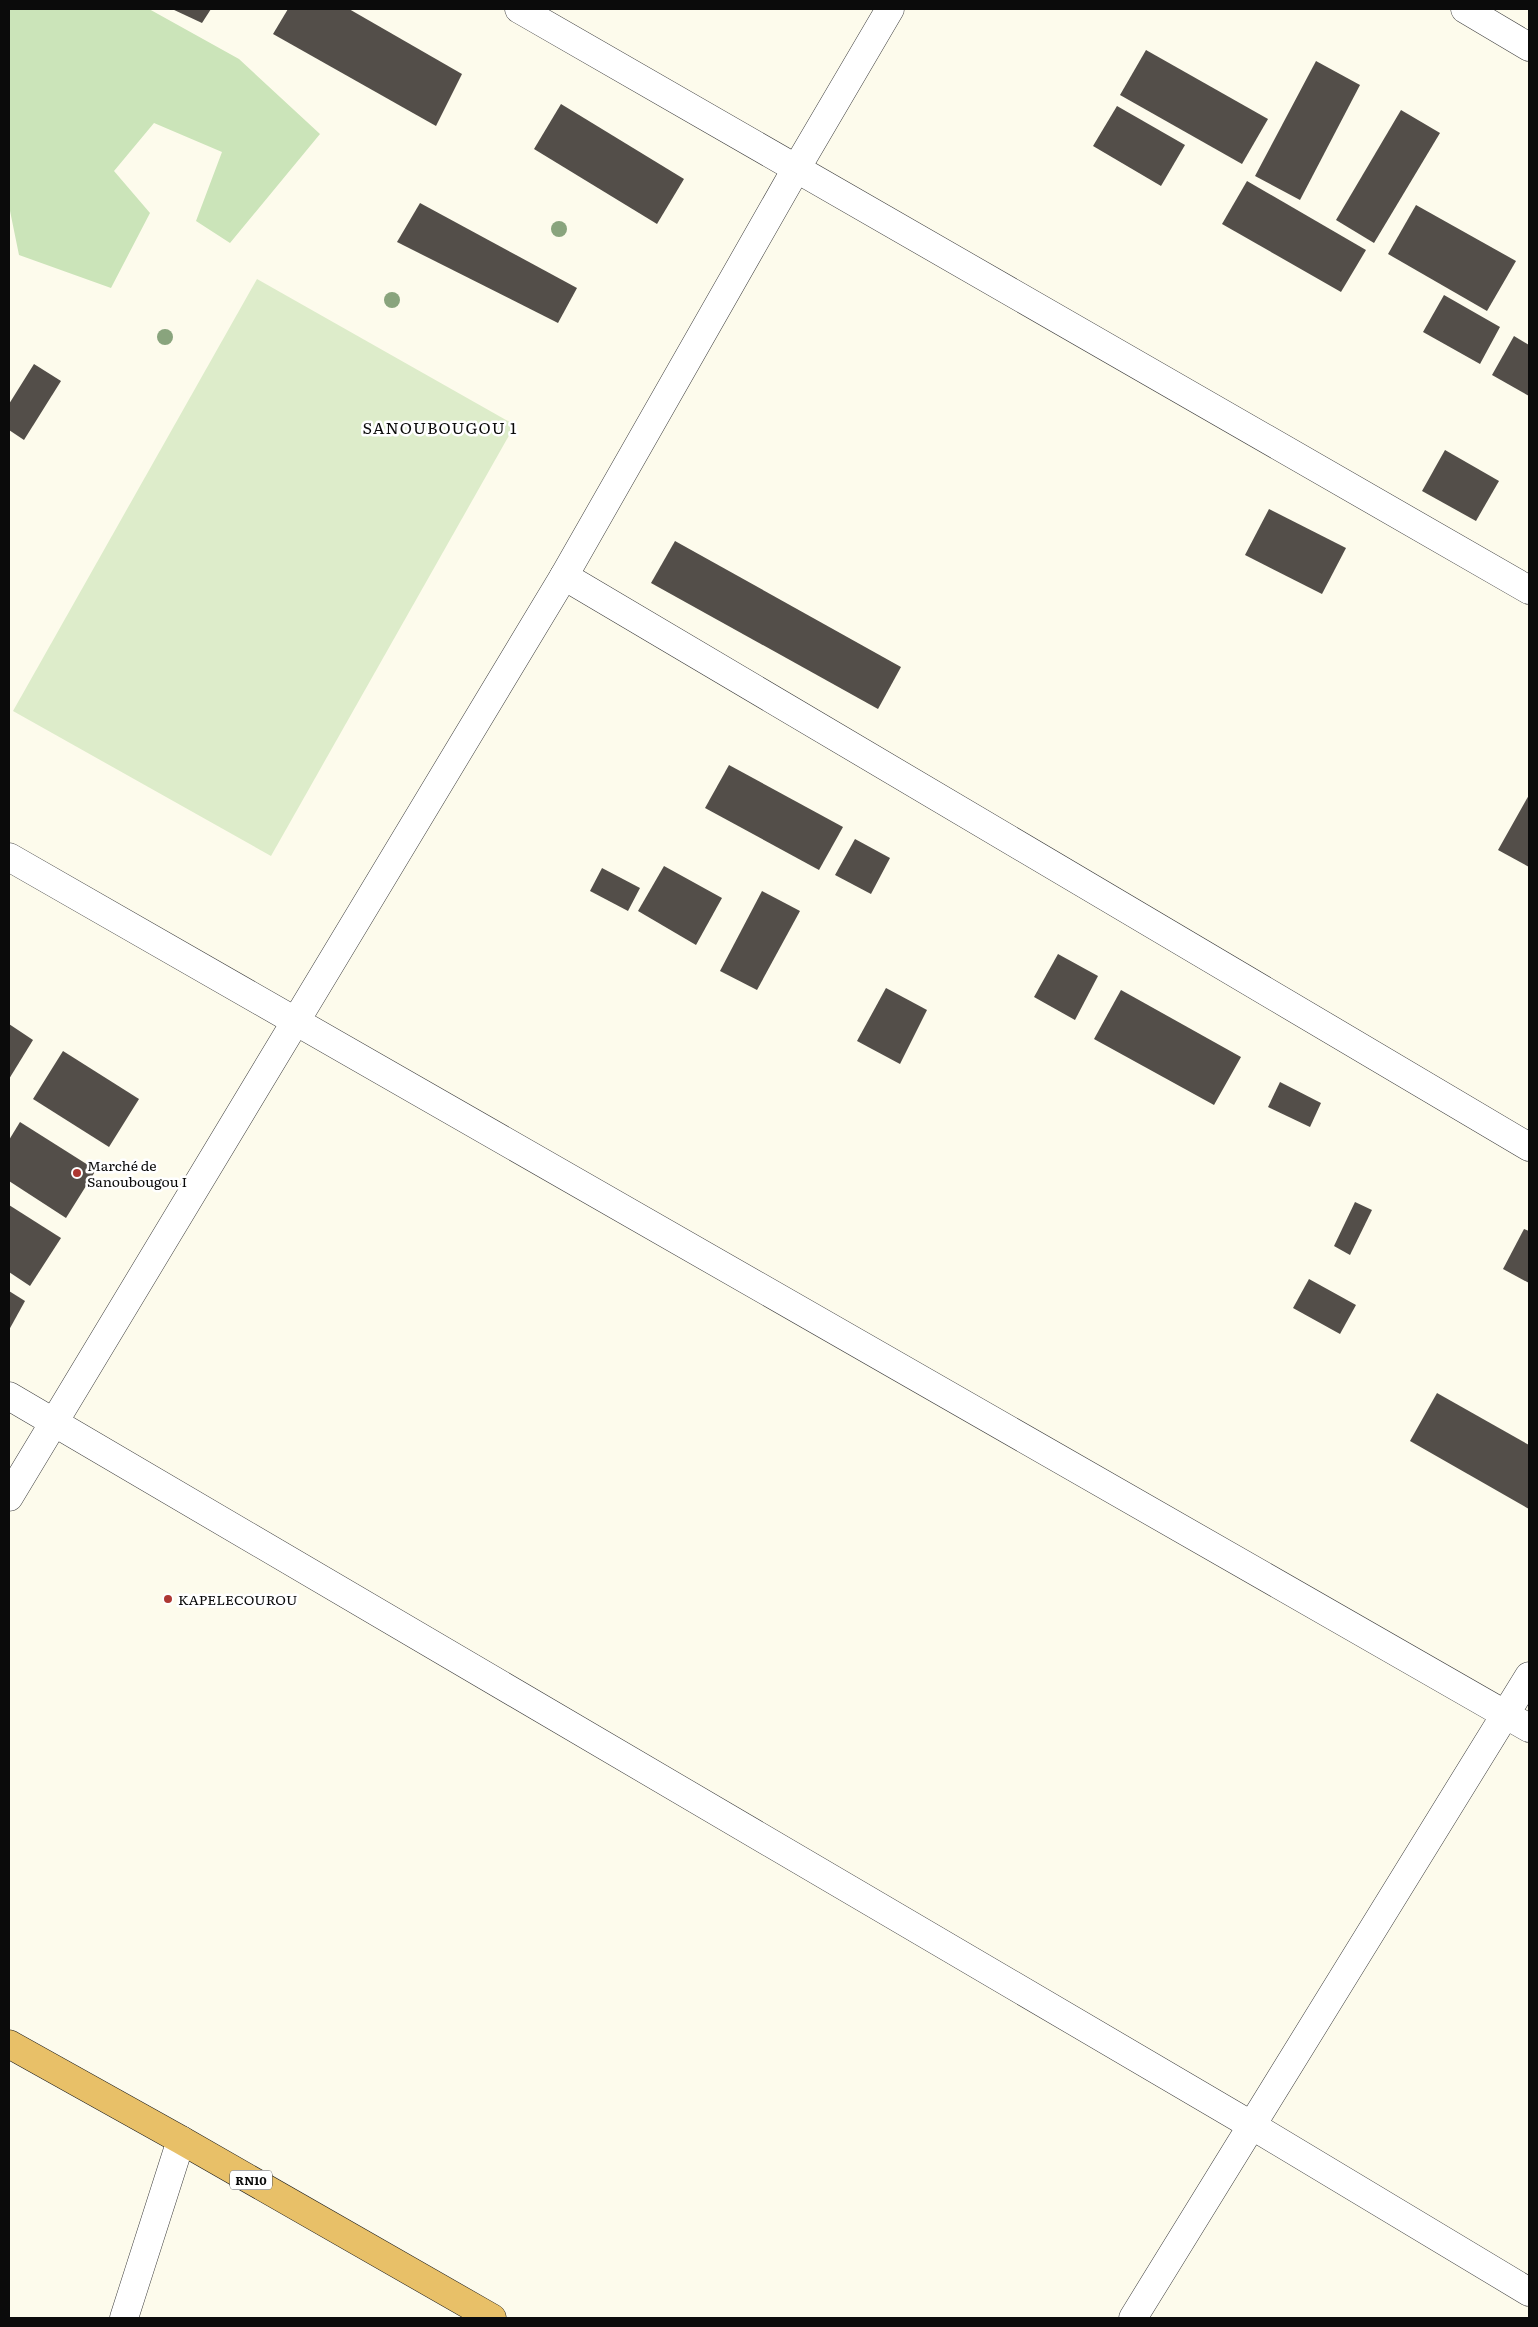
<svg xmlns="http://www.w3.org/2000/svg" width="1538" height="2327" viewBox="0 0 1538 2327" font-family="Literata,serif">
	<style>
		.green { fill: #cbe4b9 }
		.pitch { fill: #ddecca }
		.building { fill: #534e49 }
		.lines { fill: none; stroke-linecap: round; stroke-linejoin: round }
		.minor-casing { stroke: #3e3e3e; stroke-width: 29 }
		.tertiary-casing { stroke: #3e3e3e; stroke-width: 29 }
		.trunk-casing { stroke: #1c1c1c; stroke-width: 29 }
		.minor { stroke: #fff; stroke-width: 28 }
		.tertiary { stroke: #fff; stroke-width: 28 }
		.trunk { stroke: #e8c068; stroke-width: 28 }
		.tree { fill: #89a47d }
		.poi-dot { fill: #ad3732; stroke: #fff; stroke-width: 2 }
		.labels { text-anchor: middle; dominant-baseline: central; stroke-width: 5; stroke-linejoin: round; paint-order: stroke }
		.shield { fill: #fff; stroke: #545454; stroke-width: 1 }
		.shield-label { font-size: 12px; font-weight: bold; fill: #0b0b0b }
		.poi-label { font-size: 14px; fill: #0b0b0b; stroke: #fff; text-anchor: start }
		.quarter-label { font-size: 16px; letter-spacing: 1px; fill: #0b0b0b; stroke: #fff }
	</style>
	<rect width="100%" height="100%" fill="#fdfbec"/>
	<path class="green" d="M 9,9 L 149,9 L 239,59 L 320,134 L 230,243 L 196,221 L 222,152 L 154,123 L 114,171 L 150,213 L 111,288 L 19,255 L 9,206 Z"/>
	<path class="pitch" d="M 257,279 L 515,425 L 271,856 L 13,711 Z"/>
	<g class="building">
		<path d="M 172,9 L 211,9 L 202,23 Z"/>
		<path d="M 288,9 L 349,9 L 462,74 L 436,126 L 273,34 Z"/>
		<path d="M 1146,50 L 1268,119 L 1242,164 L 1120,95 Z"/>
		<path d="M 1316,61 L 1360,85 L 1300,200 L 1255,176 Z"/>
		<path d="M 561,104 L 684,179 L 657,224 L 534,149 Z"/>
		<path d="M 1117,106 L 1185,145 L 1161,186 L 1093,146 Z"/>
		<path d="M 1401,110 L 1440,133 L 1374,243 L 1336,220 Z"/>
		<path d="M 1247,181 L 1366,250 L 1341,292 L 1222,224 Z"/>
		<path d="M 420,203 L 577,288 L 558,323 L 397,242 Z"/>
		<path d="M 1416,205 L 1516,261 L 1487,311 L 1388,254 Z"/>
		<path d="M 1444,295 L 1500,327 L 1480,364 L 1423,332 Z"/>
		<path d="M 1514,336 L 1529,345 L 1529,396 L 1492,375 Z"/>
		<path d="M 34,364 L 61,381 L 24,440 L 9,430 L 9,404 Z"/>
		<path d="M 1445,450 L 1499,481 L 1476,521 L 1422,491 Z"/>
		<path d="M 1269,509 L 1346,548 L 1322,594 L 1245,555 Z"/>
		<path d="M 675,541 L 901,667 L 878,709 L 651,583 Z"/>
		<path d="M 729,765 L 843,827 L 819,870 L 705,808 Z"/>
		<path d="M 1529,795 L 1529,867 L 1498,850 Z"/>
		<path d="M 855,839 L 890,858 L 871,894 L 835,875 Z"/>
		<path d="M 664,866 L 722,898 L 696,945 L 638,911 Z"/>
		<path d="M 602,868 L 640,888 L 628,911 L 590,891 Z"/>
		<path d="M 762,891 L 800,911 L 757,990 L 720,971 Z"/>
		<path d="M 1058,954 L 1098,976 L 1075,1020 L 1034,997 Z"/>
		<path d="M 886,988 L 927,1010 L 900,1064 L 857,1041 Z"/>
		<path d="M 1121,990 L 1241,1057 L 1214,1105 L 1094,1039 Z"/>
		<path d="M 9,1024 L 33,1040 L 9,1079 Z"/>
		<path d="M 63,1051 L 139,1099 L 109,1147 L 33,1099 Z"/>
		<path d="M 1280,1082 L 1321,1103 L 1310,1127 L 1268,1107 Z"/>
		<path d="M 20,1122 L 96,1170 L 66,1218 L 9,1181 L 9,1140 Z"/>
		<path d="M 1355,1202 L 1372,1210 L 1350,1255 L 1334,1246 Z"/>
		<path d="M 9,1205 L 61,1238 L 30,1286 L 9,1272 Z"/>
		<path d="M 1524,1229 L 1529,1231 L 1529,1283 L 1503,1269 Z"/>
		<path d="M 1309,1279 L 1356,1305 L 1340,1334 L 1293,1308 Z"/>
		<path d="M 9,1291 L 25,1301 L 9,1330 Z"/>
		<path d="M 1437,1393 L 1529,1445 L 1529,1509 L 1410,1441 Z"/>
	</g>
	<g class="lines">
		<g class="minor-casing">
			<g id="minor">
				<path d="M 519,9 L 1529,590"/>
				<path d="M 564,576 L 1529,1147"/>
				<path d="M 9,857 L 1529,1728"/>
				<path d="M 9,1396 L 1251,2125 L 1529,2292"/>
				<path d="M 9,1497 L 564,576 L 796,169 L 890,9"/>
				<path d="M 124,2318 L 181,2140"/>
				<path d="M 1133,2318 L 1529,1676"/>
			</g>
		</g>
		<g class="tertiary-casing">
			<path id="tertiary" d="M 1465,9 L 1529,47"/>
		</g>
		<g class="trunk-casing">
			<path id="trunk" d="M 9,2044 L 181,2140 L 492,2318"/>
		</g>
		<use href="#minor" class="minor"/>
		<use href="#tertiary" class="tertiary"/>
		<use href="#trunk" class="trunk"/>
	</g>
	<g class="tree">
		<circle cx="559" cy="229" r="8"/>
		<circle cx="392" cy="300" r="8"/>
		<circle cx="165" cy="337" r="8"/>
	</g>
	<g class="poi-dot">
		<circle cx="77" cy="1173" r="5"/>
		<circle cx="168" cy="1599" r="5"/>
	</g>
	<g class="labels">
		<rect class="shield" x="230" y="2170.5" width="42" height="19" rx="4"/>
		<g class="shield-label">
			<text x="251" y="2180">RN10</text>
		</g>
		<g class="poi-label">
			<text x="87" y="1165">Marché de<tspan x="87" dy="16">Sanoubougou I</tspan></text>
			<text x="178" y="1599">KAPELECOUROU</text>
		</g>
		<g class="quarter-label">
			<text x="440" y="427">SANOUBOUGOU 1</text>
		</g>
	</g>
	<rect width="1538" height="2327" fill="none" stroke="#0b0b0b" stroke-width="20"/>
</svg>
